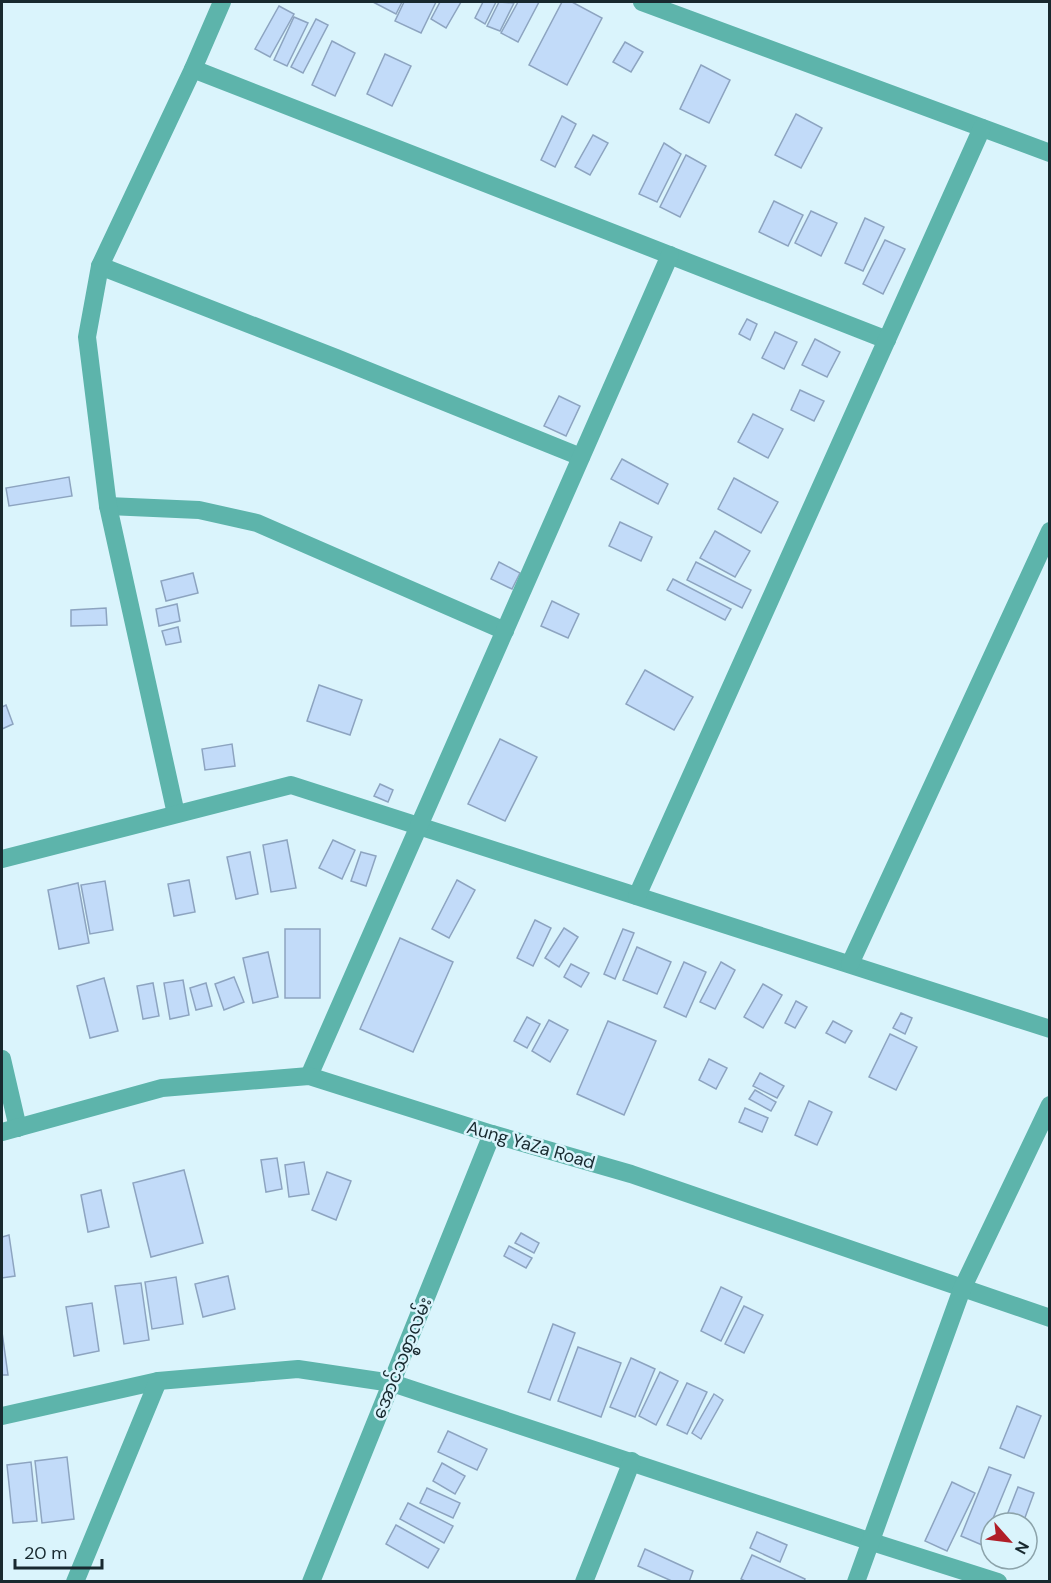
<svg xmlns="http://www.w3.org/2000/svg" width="1051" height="1583" viewBox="0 0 1051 1583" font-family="'DM Sans','Noto Sans Myanmar',sans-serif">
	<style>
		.building { fill: #c2dbf9; stroke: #8da4c0; stroke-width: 1.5 }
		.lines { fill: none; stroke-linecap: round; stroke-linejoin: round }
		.street { stroke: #5db4ab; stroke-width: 18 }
		.labels { text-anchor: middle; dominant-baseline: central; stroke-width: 5; stroke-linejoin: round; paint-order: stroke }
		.street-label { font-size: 18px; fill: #18292f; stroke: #daf4fc }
	</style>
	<rect width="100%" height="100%" fill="#daf4fc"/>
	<g class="building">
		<path d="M 373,2 L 402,2 L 396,14 Z"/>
		<path d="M 404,2 L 436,2 L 421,33 L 395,21 Z"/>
		<path d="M 440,2 L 461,2 L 446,28 L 431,19 Z"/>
		<path d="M 483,2 L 496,2 L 485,24 L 475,18 Z"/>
		<path d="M 499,2 L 514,3 L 500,31 L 487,26 Z"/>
		<path d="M 518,2 L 539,2 L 518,42 L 501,33 Z"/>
		<path d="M 562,2 L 572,2 L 602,18 L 567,85 L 529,65 Z"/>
		<path d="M 279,6 L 294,14 L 270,57 L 255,49 Z"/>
		<path d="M 294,17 L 308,23 L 287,66 L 274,60 Z"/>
		<path d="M 316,19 L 328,25 L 303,73 L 291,67 Z"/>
		<path d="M 332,41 L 355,53 L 335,96 L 312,85 Z"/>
		<path d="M 625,42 L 643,52 L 631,72 L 613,62 Z"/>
		<path d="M 385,54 L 411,66 L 392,106 L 367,94 Z"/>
		<path d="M 701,65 L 730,80 L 709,123 L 680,109 Z"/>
		<path d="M 796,114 L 822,128 L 801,168 L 775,155 Z"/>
		<path d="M 562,116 L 576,124 L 555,167 L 541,160 Z"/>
		<path d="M 593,135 L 608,143 L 590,175 L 575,167 Z"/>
		<path d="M 664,143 L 681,154 L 657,202 L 639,194 Z"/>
		<path d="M 686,155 L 706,166 L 680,217 L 660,207 Z"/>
		<path d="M 774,201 L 803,215 L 788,246 L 759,232 Z"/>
		<path d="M 811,211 L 837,223 L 821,256 L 795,243 Z"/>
		<path d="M 865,218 L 884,227 L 863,271 L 845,263 Z"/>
		<path d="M 885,240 L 905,249 L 883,294 L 863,284 Z"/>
		<path d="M 747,319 L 757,324 L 750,340 L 739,334 Z"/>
		<path d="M 775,332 L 797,342 L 784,369 L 762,358 Z"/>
		<path d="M 815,339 L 840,352 L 827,377 L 802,365 Z"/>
		<path d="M 800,390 L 824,401 L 814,421 L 791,410 Z"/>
		<path d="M 559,396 L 580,406 L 566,436 L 544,426 Z"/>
		<path d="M 753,414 L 783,429 L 768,458 L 738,442 Z"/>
		<path d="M 622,459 L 668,484 L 658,504 L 611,479 Z"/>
		<path d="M 69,477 L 72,496 L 9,506 L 6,488 Z"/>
		<path d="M 734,478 L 778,502 L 761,533 L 718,509 Z"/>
		<path d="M 620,522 L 652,537 L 641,561 L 609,546 Z"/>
		<path d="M 715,531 L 750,551 L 735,577 L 700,558 Z"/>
		<path d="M 499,562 L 520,573 L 512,589 L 491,579 Z"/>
		<path d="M 696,562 L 751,590 L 742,608 L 687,580 Z"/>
		<path d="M 193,573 L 198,593 L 166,601 L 161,581 Z"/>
		<path d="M 673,579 L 731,609 L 725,620 L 667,590 Z"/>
		<path d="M 552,601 L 579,614 L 568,638 L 541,626 Z"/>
		<path d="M 177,604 L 180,621 L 159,626 L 156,609 Z"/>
		<path d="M 106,608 L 107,625 L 71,626 L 71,610 Z"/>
		<path d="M 178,627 L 181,642 L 166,645 L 162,631 Z"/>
		<path d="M 645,670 L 693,697 L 674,730 L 626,704 Z"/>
		<path d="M 319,685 L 362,700 L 350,735 L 307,721 Z"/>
		<path d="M 6,705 L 13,724 L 2,729 L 2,707 Z"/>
		<path d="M 500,739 L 537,757 L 505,821 L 468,804 Z"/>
		<path d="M 232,744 L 235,766 L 205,770 L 202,749 Z"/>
		<path d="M 380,784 L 393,790 L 388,802 L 374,796 Z"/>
		<path d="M 287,840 L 296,888 L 271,892 L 263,845 Z"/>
		<path d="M 333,840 L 355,850 L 342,879 L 319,868 Z"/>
		<path d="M 250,852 L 258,894 L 236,899 L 227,857 Z"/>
		<path d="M 361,852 L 376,856 L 366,886 L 351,881 Z"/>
		<path d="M 189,880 L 195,912 L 174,916 L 168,884 Z"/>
		<path d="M 457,880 L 475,890 L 449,938 L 432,929 Z"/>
		<path d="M 105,881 L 113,930 L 90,934 L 81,885 Z"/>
		<path d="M 78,883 L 89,943 L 59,949 L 48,890 Z"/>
		<path d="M 535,920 L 551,928 L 533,966 L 517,958 Z"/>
		<path d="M 564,928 L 578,937 L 559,967 L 545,958 Z"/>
		<rect x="285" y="929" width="35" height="69"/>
		<path d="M 623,929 L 634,933 L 615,979 L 604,974 Z"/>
		<path d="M 400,938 L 453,962 L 413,1052 L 360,1029 Z"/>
		<path d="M 637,947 L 671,962 L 657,994 L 623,980 Z"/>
		<path d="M 268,952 L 278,997 L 253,1003 L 243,958 Z"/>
		<path d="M 684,962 L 706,972 L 686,1017 L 664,1007 Z"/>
		<path d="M 721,962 L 735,970 L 715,1009 L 700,1002 Z"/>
		<path d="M 571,964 L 589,973 L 581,987 L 564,977 Z"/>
		<path d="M 234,977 L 244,1002 L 224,1010 L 215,984 Z"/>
		<path d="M 104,978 L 118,1031 L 90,1038 L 77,986 Z"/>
		<path d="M 183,980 L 189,1015 L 170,1019 L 164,983 Z"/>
		<path d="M 153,983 L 159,1016 L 143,1019 L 137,986 Z"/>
		<path d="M 206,983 L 212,1006 L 196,1010 L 190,988 Z"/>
		<path d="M 763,984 L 782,995 L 763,1028 L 744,1017 Z"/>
		<path d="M 796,1001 L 807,1007 L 795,1028 L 785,1023 Z"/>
		<path d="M 901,1013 L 912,1018 L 905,1034 L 893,1028 Z"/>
		<path d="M 527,1017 L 540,1024 L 527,1048 L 514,1041 Z"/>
		<path d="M 549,1020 L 568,1030 L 550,1062 L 532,1051 Z"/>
		<path d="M 608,1021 L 656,1041 L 624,1115 L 577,1094 Z"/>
		<path d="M 833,1021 L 852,1031 L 845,1043 L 826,1033 Z"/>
		<path d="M 890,1034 L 917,1047 L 896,1090 L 869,1077 Z"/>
		<path d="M 709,1059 L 727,1068 L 716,1089 L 699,1080 Z"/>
		<path d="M 760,1073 L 784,1086 L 777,1098 L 753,1086 Z"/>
		<path d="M 755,1090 L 776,1102 L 771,1111 L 749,1099 Z"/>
		<path d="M 809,1101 L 832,1112 L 817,1145 L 795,1135 Z"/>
		<path d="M 745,1108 L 768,1118 L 762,1132 L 739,1122 Z"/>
		<path d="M 277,1158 L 282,1189 L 266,1192 L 261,1160 Z"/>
		<path d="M 304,1162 L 309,1194 L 289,1197 L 285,1165 Z"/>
		<path d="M 184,1170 L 203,1243 L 151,1257 L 133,1183 Z"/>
		<path d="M 327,1172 L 351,1181 L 336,1220 L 312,1210 Z"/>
		<path d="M 101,1190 L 109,1227 L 88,1232 L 81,1195 Z"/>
		<path d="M 521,1233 L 539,1243 L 534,1253 L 515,1243 Z"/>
		<path d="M 9,1235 L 15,1276 L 2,1278 L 2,1237 Z"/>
		<path d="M 509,1246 L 532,1258 L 526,1268 L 504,1256 Z"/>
		<path d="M 228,1276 L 235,1309 L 203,1317 L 195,1284 Z"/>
		<path d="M 176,1277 L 183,1324 L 152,1329 L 145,1282 Z"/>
		<path d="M 141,1283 L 149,1340 L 124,1344 L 115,1286 Z"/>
		<path d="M 721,1287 L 742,1297 L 721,1341 L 701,1331 Z"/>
		<path d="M 92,1303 L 99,1351 L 74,1356 L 66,1307 Z"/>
		<path d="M 744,1306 L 763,1315 L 744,1353 L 725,1344 Z"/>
		<path d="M 553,1324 L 575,1333 L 550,1400 L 528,1392 Z"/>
		<path d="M 2,1332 L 8,1375 L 2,1375 Z"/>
		<path d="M 578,1347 L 621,1363 L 601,1417 L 558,1401 Z"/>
		<path d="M 631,1358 L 655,1369 L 635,1417 L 610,1407 Z"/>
		<path d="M 660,1372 L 678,1381 L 656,1425 L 639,1416 Z"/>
		<path d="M 687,1383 L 707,1392 L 687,1434 L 667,1425 Z"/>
		<path d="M 714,1394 L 723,1400 L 701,1439 L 692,1433 Z"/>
		<path d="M 1017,1406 L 1041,1416 L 1024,1458 L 1000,1448 Z"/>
		<path d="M 448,1431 L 487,1449 L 477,1470 L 438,1452 Z"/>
		<path d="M 67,1457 L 74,1519 L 42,1523 L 35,1461 Z"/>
		<path d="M 31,1462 L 37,1521 L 13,1523 L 7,1465 Z"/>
		<path d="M 442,1463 L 465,1476 L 455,1494 L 433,1481 Z"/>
		<path d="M 989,1467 L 1011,1475 L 982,1545 L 961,1536 Z"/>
		<path d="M 952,1482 L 975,1493 L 947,1551 L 925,1541 Z"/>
		<path d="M 1018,1487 L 1034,1493 L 1023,1523 L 1004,1523 Z"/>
		<path d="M 427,1488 L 460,1503 L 453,1518 L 420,1503 Z"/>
		<path d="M 408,1503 L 453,1526 L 444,1543 L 400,1519 Z"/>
		<path d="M 396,1525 L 439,1549 L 428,1568 L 386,1544 Z"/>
		<path d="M 757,1532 L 787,1545 L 780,1562 L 750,1548 Z"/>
		<path d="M 645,1549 L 693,1571 L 689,1582 L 674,1582 L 638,1566 Z"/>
		<path d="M 752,1555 L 805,1579 L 804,1582 L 747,1582 L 741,1579 Z"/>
	</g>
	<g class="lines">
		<g class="street">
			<path d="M 642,2 L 1050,153"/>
			<path d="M 193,69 L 887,340"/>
			<path d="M 100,266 L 336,358 L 581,457"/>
			<path d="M 108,506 L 199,510 L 257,523 L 505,631"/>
			<path d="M 176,814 L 108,506 L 87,337 L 100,266 L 193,69 L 222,2"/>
			<path d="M 2,859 L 291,785 L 1050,1029"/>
			<path d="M 637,896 L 982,128"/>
			<path d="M 850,964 L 1050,531"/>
			<path d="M 2,1059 L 18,1128"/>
			<path d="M 309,1076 L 670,255"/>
			<path d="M 2,1132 L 162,1088 L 309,1076 L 492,1134 L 631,1174 L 1050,1318"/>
			<path d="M 2,1416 L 158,1381 L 298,1369 L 392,1383 L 872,1542 L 998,1582"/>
			<path d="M 75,1582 L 158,1381"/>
			<path d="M 311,1582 L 492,1134"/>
			<path d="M 584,1582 L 632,1461"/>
			<path d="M 856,1582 L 962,1289 L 1050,1105"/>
		</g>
	</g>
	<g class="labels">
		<g class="street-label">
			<text transform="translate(531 1145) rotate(16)">Aung YaZa Road</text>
			<text transform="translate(402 1358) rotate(-68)">အောင်သစ္စာလမ်း</text>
		</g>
	</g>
	<rect width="1051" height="1583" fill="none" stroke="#18292f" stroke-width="6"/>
	<g transform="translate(1009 1541) rotate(118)"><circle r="28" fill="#daf4fc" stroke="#8ca3aa" stroke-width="1.5"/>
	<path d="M0-4.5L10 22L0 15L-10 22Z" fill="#b01e28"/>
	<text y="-9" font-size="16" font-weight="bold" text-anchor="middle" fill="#18292f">N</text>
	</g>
	<path d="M15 1559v9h87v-9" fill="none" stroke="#18292f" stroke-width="3"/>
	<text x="24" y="1559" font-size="18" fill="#18292f" stroke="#daf4fc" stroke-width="4.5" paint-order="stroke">20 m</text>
</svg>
